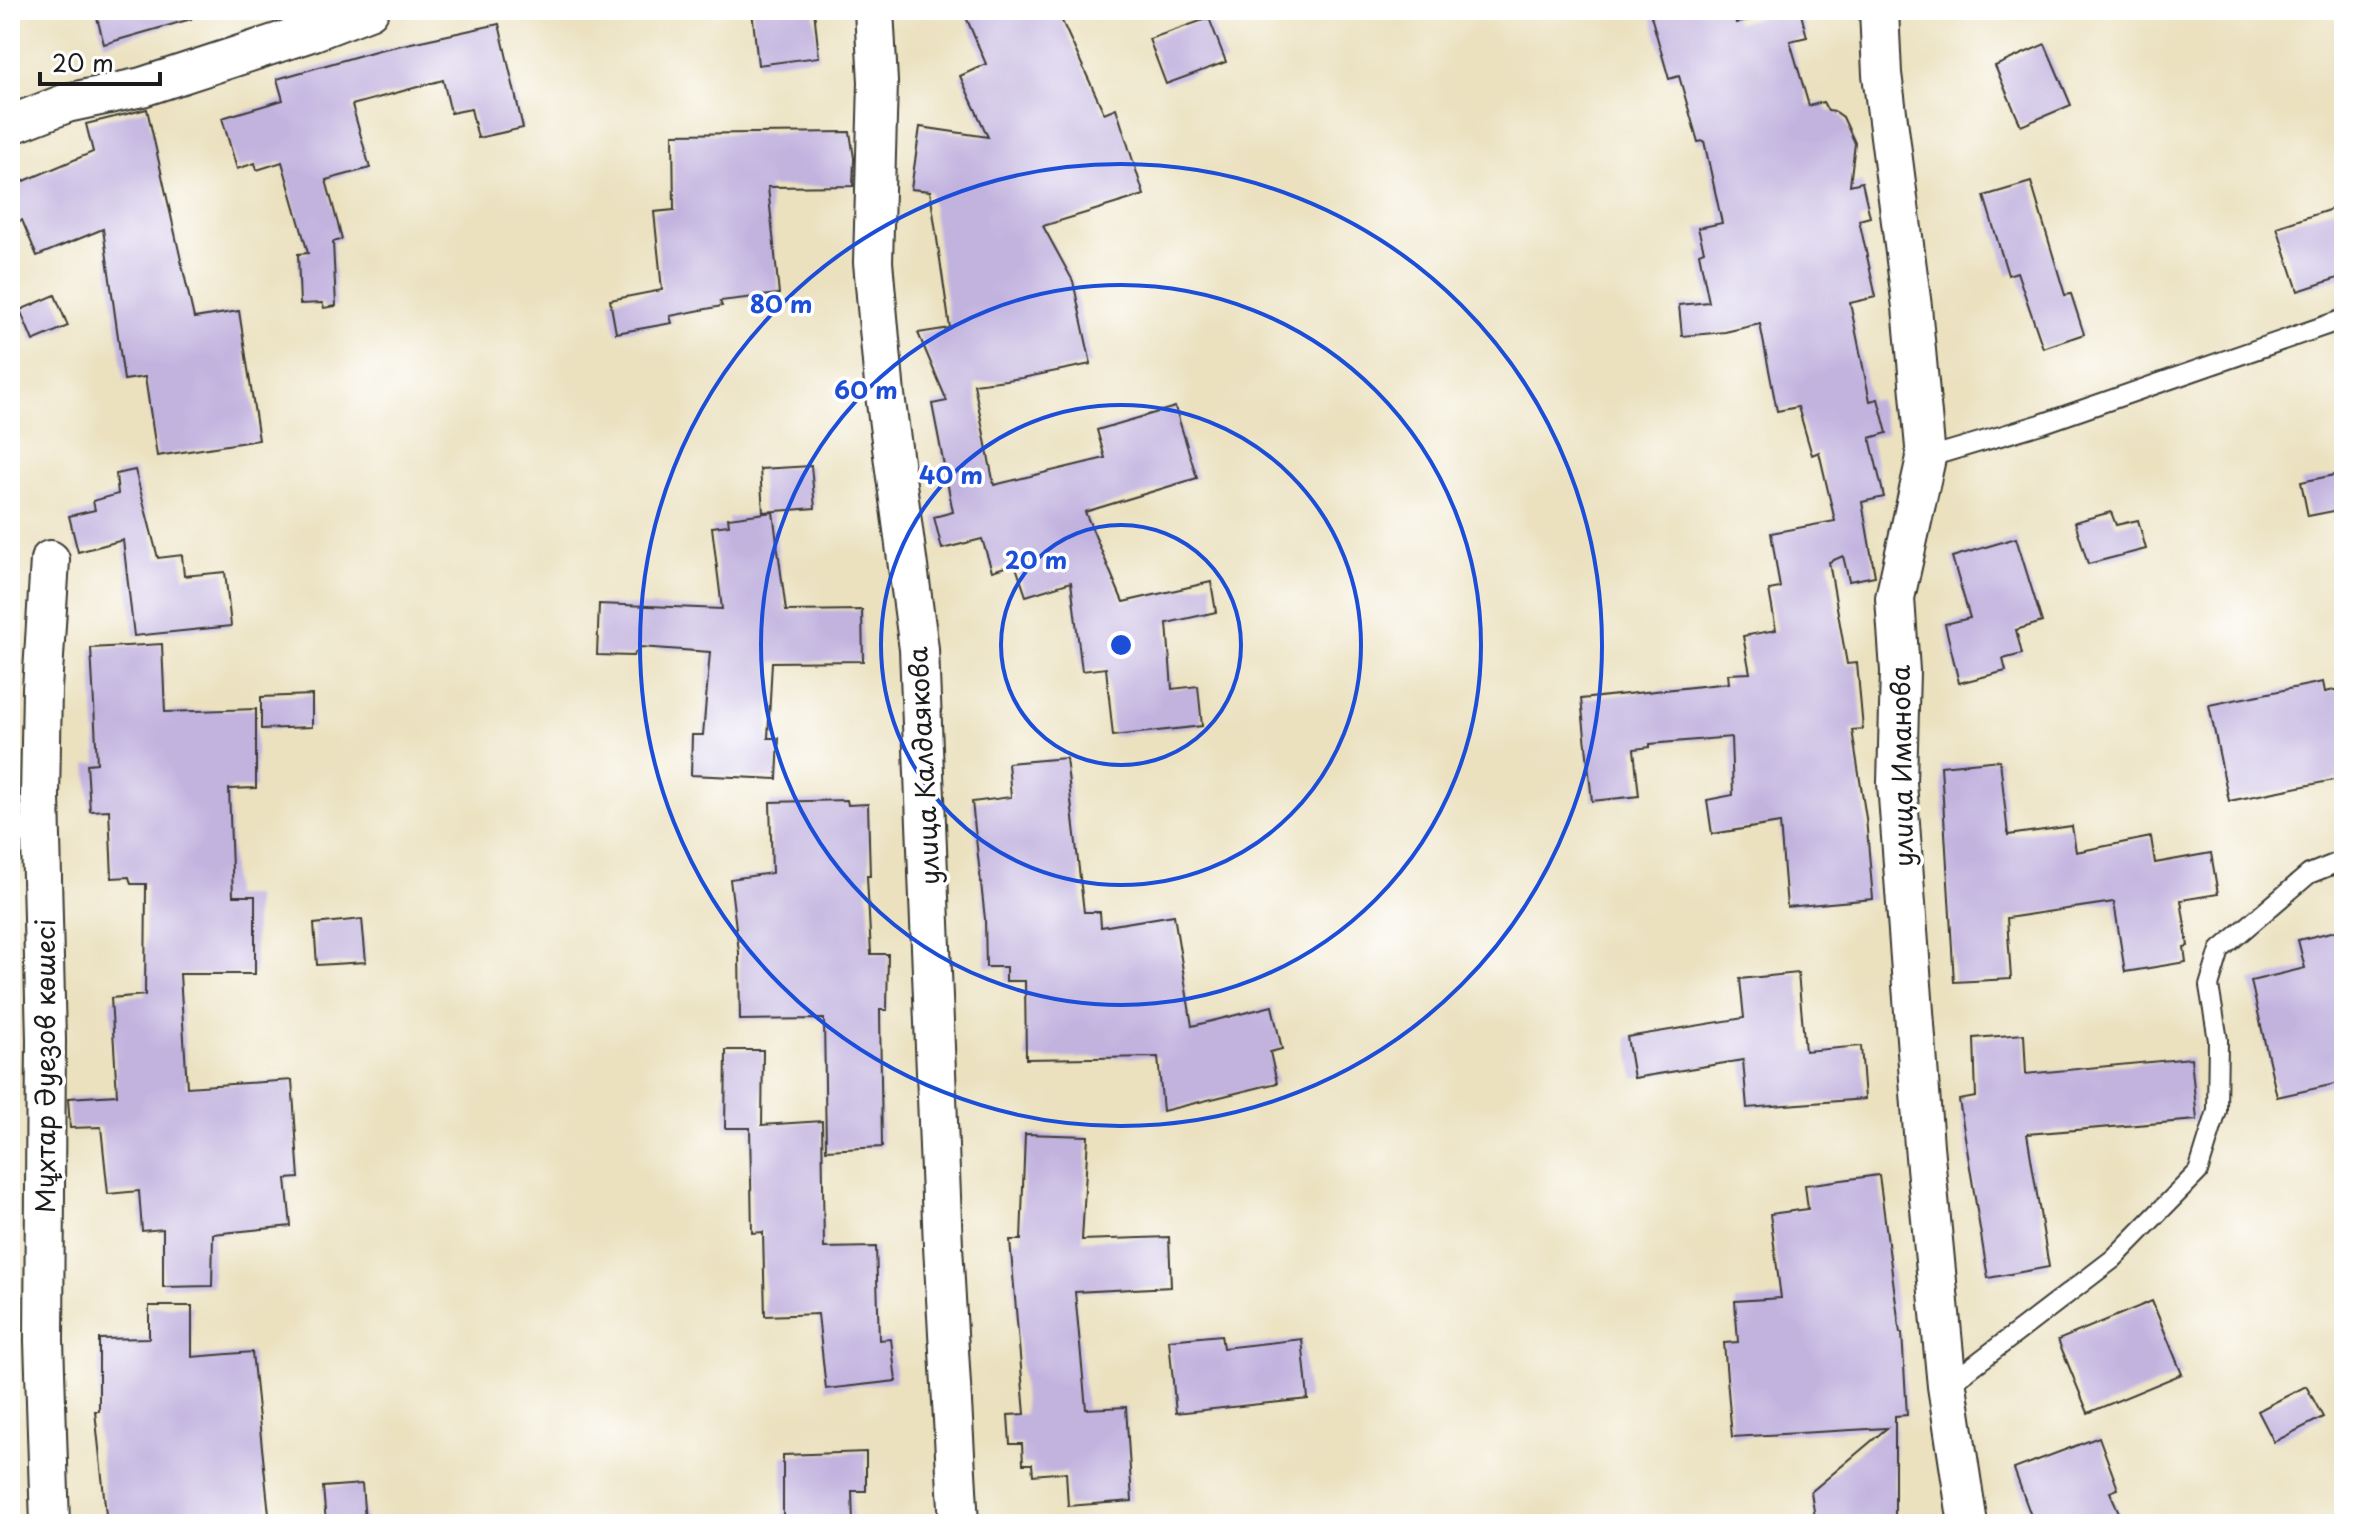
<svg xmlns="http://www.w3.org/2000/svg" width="2354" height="1534" viewBox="0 0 2354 1534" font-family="'Playpen Sans',sans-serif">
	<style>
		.building { fill: #c1b2de }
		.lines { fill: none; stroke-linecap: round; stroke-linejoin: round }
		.lane-casing { stroke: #3b3a34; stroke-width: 22 }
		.street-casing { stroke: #3b3a34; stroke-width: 42 }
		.lane { stroke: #fff; stroke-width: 18 }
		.street { stroke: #fff; stroke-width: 38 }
		.ring { fill: none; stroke: #1d4ed8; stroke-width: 4 }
		.labels { text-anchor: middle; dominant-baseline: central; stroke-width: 7; stroke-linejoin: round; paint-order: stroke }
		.street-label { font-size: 26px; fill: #1c1c1c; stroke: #fff }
		.centre { fill: #1d4ed8; stroke: #fff; stroke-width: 4 }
		.ring-label { font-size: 24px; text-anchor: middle; font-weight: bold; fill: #1d4ed8; stroke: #fff; stroke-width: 7; stroke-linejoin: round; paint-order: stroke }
	</style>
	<rect width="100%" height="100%" fill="#fff"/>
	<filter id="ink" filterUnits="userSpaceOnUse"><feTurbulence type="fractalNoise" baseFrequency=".0125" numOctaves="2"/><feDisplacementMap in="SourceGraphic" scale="16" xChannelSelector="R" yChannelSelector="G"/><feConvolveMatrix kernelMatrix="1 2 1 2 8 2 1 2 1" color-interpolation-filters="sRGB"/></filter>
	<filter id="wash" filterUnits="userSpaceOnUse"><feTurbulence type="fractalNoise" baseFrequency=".006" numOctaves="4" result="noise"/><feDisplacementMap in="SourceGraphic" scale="32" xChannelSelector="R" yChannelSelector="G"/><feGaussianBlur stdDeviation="1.8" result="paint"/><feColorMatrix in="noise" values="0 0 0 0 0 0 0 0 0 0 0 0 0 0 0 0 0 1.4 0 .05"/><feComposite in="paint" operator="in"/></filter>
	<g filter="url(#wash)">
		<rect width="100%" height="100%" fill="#ebe1bf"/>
		<g id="blocks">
			<g class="building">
				<path d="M 95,10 L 189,10 L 191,19 L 104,44 Z"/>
				<path d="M 752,10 L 814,10 L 819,57 L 758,65 Z"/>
				<path d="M 963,10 L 1057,10 L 1104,113 L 1116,108 L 1144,195 L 1043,226 L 1073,281 L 1091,364 L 1022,378 L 974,384 L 994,485 L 1105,458 L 1097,430 L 1175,407 L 1197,478 L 1085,512 L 1123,602 L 1211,582 L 1216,612 L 1167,623 L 1172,689 L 1198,686 L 1202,726 L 1113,736 L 1106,668 L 1082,671 L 1071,582 L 1026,596 L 1015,564 L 992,571 L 982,539 L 942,549 L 934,517 L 953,512 L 932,404 L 947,401 L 918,333 L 950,328 L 930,191 L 911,189 L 920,127 L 988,137 L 960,76 L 986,64 Z"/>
				<path d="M 1674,10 L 1733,10 L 1736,23 L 1789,10 L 1800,10 L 1807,37 L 1790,41 L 1809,106 L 1823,102 L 1828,111 L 1836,112 L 1843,117 L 1855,143 L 1850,185 L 1862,182 L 1870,217 L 1859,220 L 1876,297 L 1850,303 L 1870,401 L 1878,399 L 1887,433 L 1870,438 L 1884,497 L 1862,502 L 1875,576 L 1849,581 L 1843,556 L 1829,562 L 1847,664 L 1857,663 L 1863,729 L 1852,730 L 1866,818 L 1873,899 L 1787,907 L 1780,823 L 1712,834 L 1707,800 L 1733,795 L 1731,737 L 1650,744 L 1650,747 L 1634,749 L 1639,796 L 1592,801 L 1581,699 L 1729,683 L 1728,674 L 1750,673 L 1743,636 L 1776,630 L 1769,590 L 1780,588 L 1771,533 L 1835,521 L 1819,452 L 1812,455 L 1798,407 L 1777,411 L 1760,324 L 1725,332 L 1682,336 L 1679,305 L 1709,302 L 1699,253 L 1704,251 L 1698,228 L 1722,223 L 1704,141 L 1698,142 L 1679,76 L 1669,79 L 1651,16 Z"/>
				<path d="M 1209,18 L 1226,62 L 1166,84 L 1149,39 Z"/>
				<path d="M 499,24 L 523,128 L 478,138 L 471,109 L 451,113 L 443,80 L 352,105 L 370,168 L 326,180 L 342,239 L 333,242 L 336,306 L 324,308 L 322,303 L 300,304 L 298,254 L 308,253 L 282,162 L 257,170 L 255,163 L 237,169 L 222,118 L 283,100 L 277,79 L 379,50 Z"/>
				<path d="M 2045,44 L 2071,105 L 2021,126 L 1995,66 Z"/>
				<path d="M 147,109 L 194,318 L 239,311 L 259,440 L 157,456 L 145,377 L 124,380 L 103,229 L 37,256 L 22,220 L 10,224 L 10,187 L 93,152 L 86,124 Z"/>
				<path d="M 850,132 L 854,158 L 853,186 L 768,187 L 779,294 L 720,301 L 722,306 L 670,316 L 672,323 L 616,333 L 610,300 L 662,290 L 654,212 L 674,210 L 673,134 Z"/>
				<path d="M 2031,182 L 2065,295 L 2071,294 L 2084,334 L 2043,348 L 2017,272 L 2008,275 L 1984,196 Z"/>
				<path d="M 2344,205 L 2344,276 L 2298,291 L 2277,227 Z"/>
				<path d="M 55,295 L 68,326 L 33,341 L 20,310 Z"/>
				<path d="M 811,466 L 815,508 L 763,512 L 760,469 Z"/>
				<path d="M 135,470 L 158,558 L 182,555 L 184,576 L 225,572 L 231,626 L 134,636 L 123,540 L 78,552 L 69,516 L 95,510 L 93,501 L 118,494 L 116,474 Z"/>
				<path d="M 2344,473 L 2344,509 L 2308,516 L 2301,482 Z"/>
				<path d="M 773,512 L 786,611 L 862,610 L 863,661 L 772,662 L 768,738 L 779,738 L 777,779 L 691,775 L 692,735 L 703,735 L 710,652 L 640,647 L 633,656 L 597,655 L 599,604 L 722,609 L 712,527 L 729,525 L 728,518 Z"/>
				<path d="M 2111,512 L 2116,525 L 2138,520 L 2146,549 L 2088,564 L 2075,522 Z"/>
				<path d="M 2016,538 L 2042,622 L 2016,630 L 2022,654 L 2003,659 L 2006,671 L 1959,683 L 1945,624 L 1970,618 L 1952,557 Z"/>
				<path d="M 162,644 L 165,712 L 256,709 L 256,788 L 229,789 L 233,896 L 255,896 L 255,974 L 180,974 L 187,1087 L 292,1080 L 299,1178 L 286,1179 L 291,1226 L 213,1234 L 212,1286 L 163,1287 L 163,1229 L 142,1231 L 139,1191 L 108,1194 L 101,1127 L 70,1128 L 68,1098 L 117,1095 L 111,998 L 145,995 L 146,884 L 131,884 L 129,877 L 112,878 L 109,810 L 90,811 L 87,764 L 97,763 L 91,648 Z"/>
				<path d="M 2323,682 L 2325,692 L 2344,688 L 2344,778 L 2229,801 L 2209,705 Z"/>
				<path d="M 312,695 L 312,727 L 261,729 L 261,697 Z"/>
				<path d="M 1066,758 L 1084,912 L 1100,912 L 1101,927 L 1174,915 L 1192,1026 L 1272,1006 L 1282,1049 L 1270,1052 L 1277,1083 L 1163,1111 L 1158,1057 L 1026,1059 L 1025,981 L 1006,981 L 1006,967 L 986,967 L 985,919 L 972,802 L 1011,797 L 1008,763 Z"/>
				<path d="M 2000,760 L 2008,835 L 2072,826 L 2076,852 L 2151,837 L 2155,863 L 2211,853 L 2218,894 L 2181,900 L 2188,946 L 2184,947 L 2186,962 L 2125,972 L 2114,902 L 2007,918 L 2011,979 L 1954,982 L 1941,766 Z"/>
				<path d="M 847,800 L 848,805 L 868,804 L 870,876 L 867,876 L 871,954 L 888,954 L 887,1010 L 880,1010 L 882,1147 L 826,1150 L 824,1019 L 740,1020 L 739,952 L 730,879 L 772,873 L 770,802 Z"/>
				<path d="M 362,919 L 366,962 L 317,965 L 314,924 Z"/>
				<path d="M 2344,929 L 2344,1082 L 2277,1097 L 2251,981 L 2305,968 L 2298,940 Z"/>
				<path d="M 1798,973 L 1805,1051 L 1861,1046 L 1865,1099 L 1747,1108 L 1743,1060 L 1634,1078 L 1627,1037 L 1744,1018 L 1740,979 Z"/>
				<path d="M 2024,1034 L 2026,1074 L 2191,1058 L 2197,1120 L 2027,1134 L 2049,1267 L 1988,1278 L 1959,1100 L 1976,1097 L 1974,1038 Z"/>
				<path d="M 726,1050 L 763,1050 L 762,1125 L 822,1121 L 824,1248 L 876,1247 L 879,1340 L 891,1339 L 896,1381 L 826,1389 L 818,1314 L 765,1316 L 763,1232 L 752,1233 L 750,1128 L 725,1128 Z"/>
				<path d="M 1025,1134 L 1088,1136 L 1082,1240 L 1169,1237 L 1171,1287 L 1075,1292 L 1086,1409 L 1126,1407 L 1132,1501 L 1068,1506 L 1066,1472 L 1033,1475 L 1032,1464 L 1023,1464 L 1022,1444 L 1010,1444 L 1008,1415 L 1025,1414 L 1010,1240 L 1021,1240 Z"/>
				<path d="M 1879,1175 L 1900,1333 L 1902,1333 L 1907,1415 L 1895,1416 L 1895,1524 L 1816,1524 L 1811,1492 L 1887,1428 L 1732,1437 L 1724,1343 L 1738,1342 L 1735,1301 L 1781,1298 L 1770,1214 L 1808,1209 L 1805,1185 Z"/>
				<path d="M 2152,1301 L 2182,1374 L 2088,1413 L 2058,1340 Z"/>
				<path d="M 149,1306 L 192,1306 L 192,1357 L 252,1352 L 270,1524 L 107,1524 L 95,1411 L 99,1411 L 99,1339 L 149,1338 Z"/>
				<path d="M 1221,1335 L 1223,1348 L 1302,1339 L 1308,1399 L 1176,1413 L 1169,1340 Z"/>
				<path d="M 2306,1386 L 2323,1417 L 2274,1442 L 2258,1411 Z"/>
				<path d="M 2099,1437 L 2118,1489 L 2110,1492 L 2124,1524 L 2034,1524 L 2014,1469 Z"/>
				<path d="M 866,1452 L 866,1491 L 852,1491 L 853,1524 L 783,1524 L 783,1455 Z"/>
				<path d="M 362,1484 L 365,1521 L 326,1523 L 323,1487 Z"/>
			</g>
		</g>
	</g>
	<g filter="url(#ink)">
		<use href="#blocks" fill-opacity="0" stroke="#3b3a34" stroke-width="2"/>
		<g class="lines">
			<g class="lane-casing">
				<g id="lane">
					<path d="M 1926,458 L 2041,424 L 2344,319"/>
					<path d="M 1947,1386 L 2113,1259 L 2198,1172 L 2217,1111 L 2218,1040 L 2209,986 L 2220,950 L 2309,874 L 2344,860"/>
				</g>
			</g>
			<g class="street-casing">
				<g id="street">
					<path d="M 874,10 L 878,82 L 873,262 L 885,395 L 919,649 L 943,1246 L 959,1524"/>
					<path d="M 1879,10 L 1882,74 L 1912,307 L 1926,458 L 1895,598 L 1900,671 L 1897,783 L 1924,1146 L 1947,1386 L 1968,1524"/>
					<path d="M 10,125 L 67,103 L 142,87 L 314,31 L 369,10"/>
					<path d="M 50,560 L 42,689 L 40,797 L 46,1040 L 44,1341 L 50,1524"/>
				</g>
			</g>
			<use href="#lane" class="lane"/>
			<use href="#street" class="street"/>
		</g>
	</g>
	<g class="ring">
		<circle cx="1121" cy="645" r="120"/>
		<circle cx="1121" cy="645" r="240"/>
		<circle cx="1121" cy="645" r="360"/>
		<circle cx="1121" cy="645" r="481"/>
	</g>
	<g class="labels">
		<g class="street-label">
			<text transform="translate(923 766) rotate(-93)">улица Калдаякова</text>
			<text transform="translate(1901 766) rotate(-91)">улица Иманова</text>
			<text transform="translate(44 1066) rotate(-90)">Мұхтар Әуезов көшесі</text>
		</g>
	</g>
	<circle cx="1121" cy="645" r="12" class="centre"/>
	<g class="ring-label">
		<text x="781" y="313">80 m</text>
		<text x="866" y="399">60 m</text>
		<text x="951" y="484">40 m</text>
		<text x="1036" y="569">20 m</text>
	</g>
	<rect width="2354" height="1534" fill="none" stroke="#fff" stroke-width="40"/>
	<path d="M40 72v12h120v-12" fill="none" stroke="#1c1c1c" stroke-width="4"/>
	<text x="52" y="72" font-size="24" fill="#1c1c1c" stroke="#ffffff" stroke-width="6" paint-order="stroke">20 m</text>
</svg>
